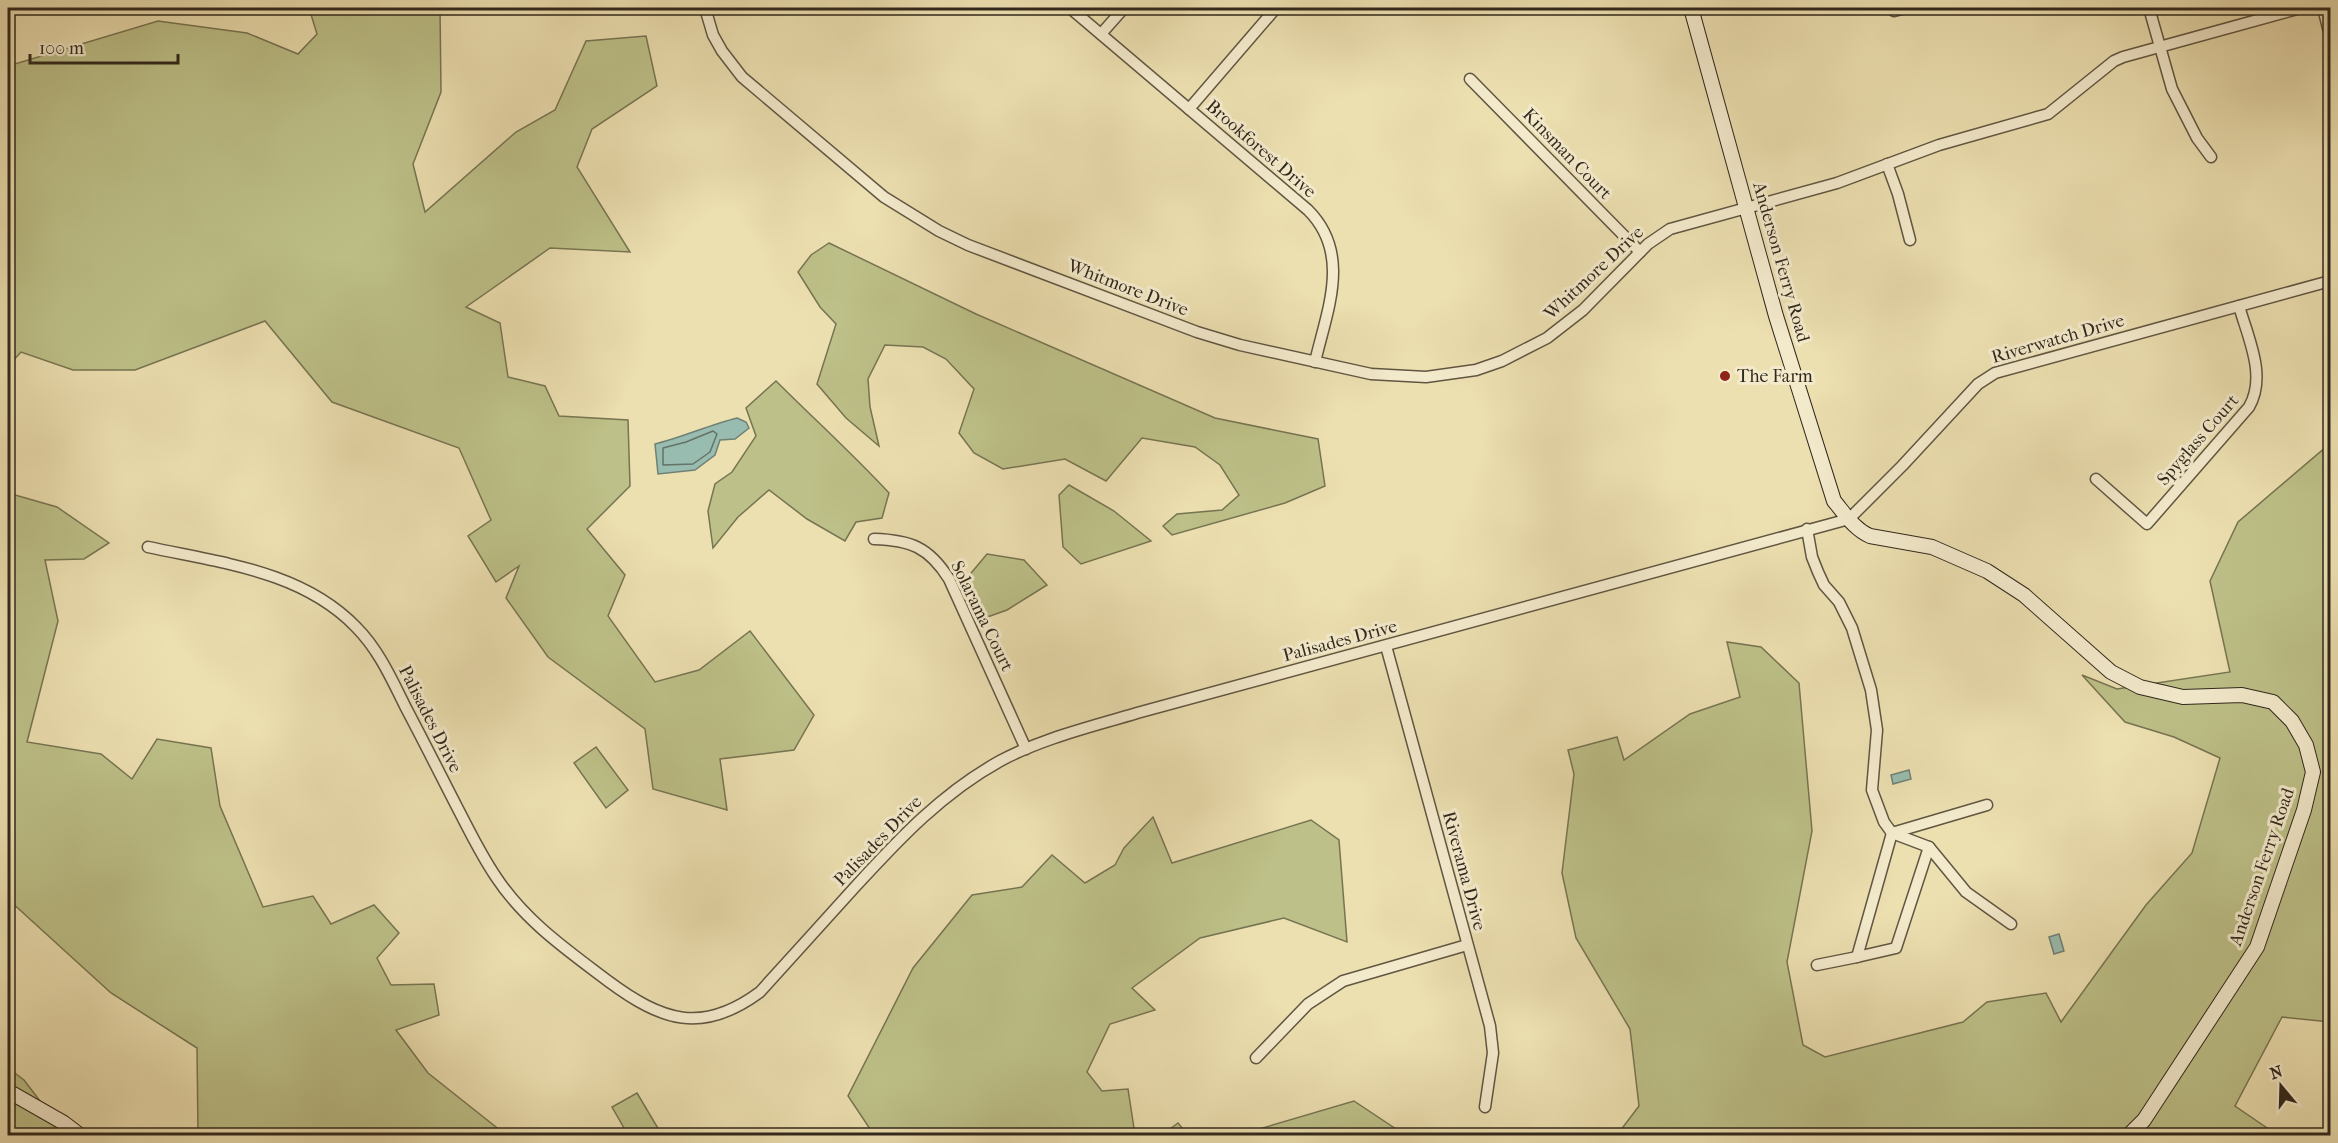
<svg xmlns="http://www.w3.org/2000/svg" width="2338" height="1143" viewBox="0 0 2338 1143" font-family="'IM FELL French Canon',serif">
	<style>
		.green { fill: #bdc088; stroke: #777452; stroke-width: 1.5 }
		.water { fill: #99bcb0; stroke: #6f8175; stroke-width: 1.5 }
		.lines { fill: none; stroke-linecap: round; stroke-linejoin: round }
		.shore { stroke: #657266; stroke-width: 1.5 }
		.street-casing { stroke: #605642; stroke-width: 13 }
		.secondary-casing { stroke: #31281d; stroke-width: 16 }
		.street { stroke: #f3eacc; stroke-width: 10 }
		.secondary { stroke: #f3eacc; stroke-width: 14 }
		.poi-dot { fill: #8f2418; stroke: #f3eacc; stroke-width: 2 }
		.labels { text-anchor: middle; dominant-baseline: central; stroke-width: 6; stroke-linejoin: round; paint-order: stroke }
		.street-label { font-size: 18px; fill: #31281d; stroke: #f3eacc }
		.poi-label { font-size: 18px; fill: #31281d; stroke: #f3eacc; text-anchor: start }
	</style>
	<rect width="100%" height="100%" fill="#ecdfb0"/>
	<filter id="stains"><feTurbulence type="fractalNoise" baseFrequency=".00333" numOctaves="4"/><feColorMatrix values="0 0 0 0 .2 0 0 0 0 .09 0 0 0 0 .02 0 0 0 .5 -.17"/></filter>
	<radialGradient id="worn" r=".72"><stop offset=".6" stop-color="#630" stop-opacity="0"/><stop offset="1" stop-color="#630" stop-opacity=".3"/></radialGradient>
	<g class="green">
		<path d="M 309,8 L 440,8 L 441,92 L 413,164 L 425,212 L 516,132 L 555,110 L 586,41 L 646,36 L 657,86 L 592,129 L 577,167 L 630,252 L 550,248 L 466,307 L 500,323 L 508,377 L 545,386 L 559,416 L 628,420 L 630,486 L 587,529 L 625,575 L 608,616 L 655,682 L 699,670 L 750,631 L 814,715 L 794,750 L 720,759 L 727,810 L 653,789 L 645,729 L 548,657 L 506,598 L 519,566 L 496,582 L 468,536 L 491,520 L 459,448 L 332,402 L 265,321 L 135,370 L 73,370 L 21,352 L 8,366 L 8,66 L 158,21 L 247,33 L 298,54 L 317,34 Z"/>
		<path d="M 829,243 L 976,314 L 1215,418 L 1318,439 L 1325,486 L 1285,503 L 1172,535 L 1163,526 L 1177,514 L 1222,510 L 1239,495 L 1220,465 L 1195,447 L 1142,438 L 1106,481 L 1065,459 L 1003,469 L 974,453 L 959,433 L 974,389 L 946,359 L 923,347 L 885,345 L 868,379 L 870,407 L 879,446 L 846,418 L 817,384 L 836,324 L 820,307 L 798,272 L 811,255 Z"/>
		<path d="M 776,381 C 814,419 853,454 889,493 L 882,518 L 856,522 L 845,541 L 807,519 L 769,490 L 738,517 L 713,548 L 708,511 L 715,484 L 732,472 L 756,436 L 746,408 Z"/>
		<path d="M 2330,424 L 2330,1022 L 2282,1017 L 2235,1106 L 2273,1132 L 2270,1135 L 1617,1135 L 1639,1106 L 1630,1029 L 1576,938 L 1562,873 L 1574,774 L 1568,750 L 1617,737 L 1624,760 L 1690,714 L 1740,697 L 1727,642 L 1761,647 L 1799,683 L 1812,831 L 1787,962 L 1803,1045 L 1825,1057 L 1963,1022 L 1987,1002 L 2046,993 L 2061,1022 L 2146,905 L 2192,853 L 2220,758 L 2174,737 L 2125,722 L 2082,675 L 2117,689 L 2230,672 L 2210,581 L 2238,522 L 2327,446 Z"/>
		<path d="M 1069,485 L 1114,511 L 1151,541 L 1081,564 L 1063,547 L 1059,495 Z"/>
		<path d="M 8,493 L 57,507 L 109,543 L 84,559 L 45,560 L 58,621 L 27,742 L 101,754 L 132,779 L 157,739 L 211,748 L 220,806 L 263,907 L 313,896 L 331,924 L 374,905 L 399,933 L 377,958 L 391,985 L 434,984 L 439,1015 L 396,1030 L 428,1073 L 506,1135 L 195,1135 L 198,1134 L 197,1048 L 111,993 L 10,901 L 8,901 Z"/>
		<path d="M 987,554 L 1024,560 L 1047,585 L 1007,610 L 979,620 L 967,578 Z"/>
		<path d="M 596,747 L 628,790 L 606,808 L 574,763 Z"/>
		<path d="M 1153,817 L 1172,863 L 1311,820 L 1339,840 L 1347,942 L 1284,918 L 1200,938 L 1132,988 L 1155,1010 L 1110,1024 L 1087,1072 L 1102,1091 L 1128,1089 L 1135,1135 L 874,1135 L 848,1096 L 913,968 L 972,895 L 1022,887 L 1052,855 L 1085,883 L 1115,865 L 1124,848 Z"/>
		<path d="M 8,1068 L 24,1080 L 66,1135 L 8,1135 Z"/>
		<path d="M 637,1093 L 662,1135 L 628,1135 L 612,1107 Z"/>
		<path d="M 1354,1101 L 1405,1135 L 1239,1135 Z"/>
		<path d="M 1178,1123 L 1188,1135 L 1162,1135 Z"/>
	</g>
	<g class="water">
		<path d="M 737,418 L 746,422 L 749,428 L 735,439 L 720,440 L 715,455 L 695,470 L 658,474 L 655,444 C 683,437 709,425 737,418 Z"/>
		<path d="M 1909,770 L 1911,779 L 1893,784 L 1891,775 Z"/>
		<path d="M 2059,934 L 2064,951 L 2054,954 L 2049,937 Z"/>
	</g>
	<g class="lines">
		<path class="shore" d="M 713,431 L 717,434 L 710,452 L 693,464 L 663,465 L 663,448 L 686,442 Z"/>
		<g class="street-casing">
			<g id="street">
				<path d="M 705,8 L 713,35 L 722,51 L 742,77 L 884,197 L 939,231 L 968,245 L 1197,332 L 1240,345 L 1371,374 L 1426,377 L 1476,370 L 1502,361 L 1547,338 L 1583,310 L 1648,244 L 1670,229 L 1837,183 L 1939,145 L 2048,114 L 2114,61 L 2123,57 L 2301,8"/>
				<path d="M 1070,8 L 1308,210 C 1352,254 1327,310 1315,362"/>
				<path d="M 2149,8 L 2172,89 L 2197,138 L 2211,157"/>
				<path d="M 2323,8 L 2330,36"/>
				<path d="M 1894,11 L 1906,8"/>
				<path d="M 1101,34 L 1124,8"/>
				<path d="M 1470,79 L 1640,252"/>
				<path d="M 1189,109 L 1276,8"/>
				<path d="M 1887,164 L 1898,194 L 1910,240"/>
				<path d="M 2096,479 L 2147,524 L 2249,407 C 2267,376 2248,338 2239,306"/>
				<path d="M 1807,529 L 1812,557 L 1818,572 L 1824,585 L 1839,602 L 1852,628 L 1871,690 L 1877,730 L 1872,790 L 1884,822 L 1892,833 L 1929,847 L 1966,892 L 2011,924"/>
				<path d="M 874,539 C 910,540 929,547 949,579 L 1026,749"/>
				<path d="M 148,547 C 221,563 302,571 356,627 C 379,650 392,680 406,708 C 424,742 441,776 458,809 C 470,832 481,855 496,877 C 525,921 567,950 608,981 C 662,1021 702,1035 760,992 C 792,957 823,922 855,887 C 899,839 942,793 1000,761 C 1043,738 1091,727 1137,713 L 1849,519 L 1902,466 L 1978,384 L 1995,373 L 2330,281"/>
				<path d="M 1386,646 L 1490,1026 L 1493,1053 L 1485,1107"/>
				<path d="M 1929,847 L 1896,948 L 1857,957 L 1892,833 L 1987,805"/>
				<path d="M 1817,965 L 1857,957"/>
				<path d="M 1256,1058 L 1308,1004 L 1343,981 L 1467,945"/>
			</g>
		</g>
		<g class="secondary-casing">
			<g id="secondary">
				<path d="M 1691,8 L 1776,316 L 1834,501 C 1845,514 1854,529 1870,536 L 1932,547 L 1987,571 L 2024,595 L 2111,672 L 2140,687 L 2183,697 L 2242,695 L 2273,702 L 2292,721 L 2306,745 L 2313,772 L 2304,810 L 2257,947 L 2144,1120 L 2128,1136"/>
				<path d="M 8,1091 L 64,1123 L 81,1136"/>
			</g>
		</g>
		<use href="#street" class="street"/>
		<use href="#secondary" class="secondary"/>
	</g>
	<circle class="poi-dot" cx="1725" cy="376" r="6"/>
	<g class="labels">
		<g class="street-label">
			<text transform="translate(1261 149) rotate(41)">Brookforest Drive</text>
			<text transform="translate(1567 154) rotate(46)">Kinsman Court</text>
			<text transform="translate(1781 262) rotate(74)">Anderson Ferry Road</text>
			<text transform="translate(1594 273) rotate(-43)">Whitmore Drive</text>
			<text transform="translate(1128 288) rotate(21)">Whitmore Drive</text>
			<text transform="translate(2058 339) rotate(-16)">Riverwatch Drive</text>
			<text transform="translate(2198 440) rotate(-49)">Spyglass Court</text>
			<text transform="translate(982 616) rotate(64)">Solarama Court</text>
			<text transform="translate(1340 641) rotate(-15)">Palisades Drive</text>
			<text transform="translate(430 719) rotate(63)">Palisades Drive</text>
			<text transform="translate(878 841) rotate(-46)">Palisades Drive</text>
			<text transform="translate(2262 867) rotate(-71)">Anderson Ferry Road</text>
			<text transform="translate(1464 871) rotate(75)">Riverama Drive</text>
		</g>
		<g class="poi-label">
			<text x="1737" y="376">The Farm</text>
		</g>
	</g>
	<rect width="2338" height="1143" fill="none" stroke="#ecdfb0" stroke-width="30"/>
	<rect x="9" y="9" width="2320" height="1125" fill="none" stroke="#31281d" stroke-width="3"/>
	<rect x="15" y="15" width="2308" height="1113" fill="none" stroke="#31281d" stroke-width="1.5"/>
	<g transform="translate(2281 1086) rotate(341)" stroke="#f3eacc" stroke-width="4.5" paint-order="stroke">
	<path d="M0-4.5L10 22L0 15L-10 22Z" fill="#31281d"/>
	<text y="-9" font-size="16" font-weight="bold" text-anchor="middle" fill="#31281d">N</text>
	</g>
	<path d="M30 54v9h148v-9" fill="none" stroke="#31281d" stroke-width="3"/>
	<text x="39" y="54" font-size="18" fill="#31281d" stroke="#f3eacc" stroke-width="4.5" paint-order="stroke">100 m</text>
	<rect width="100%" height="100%" filter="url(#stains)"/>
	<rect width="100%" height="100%" fill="url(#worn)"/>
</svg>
